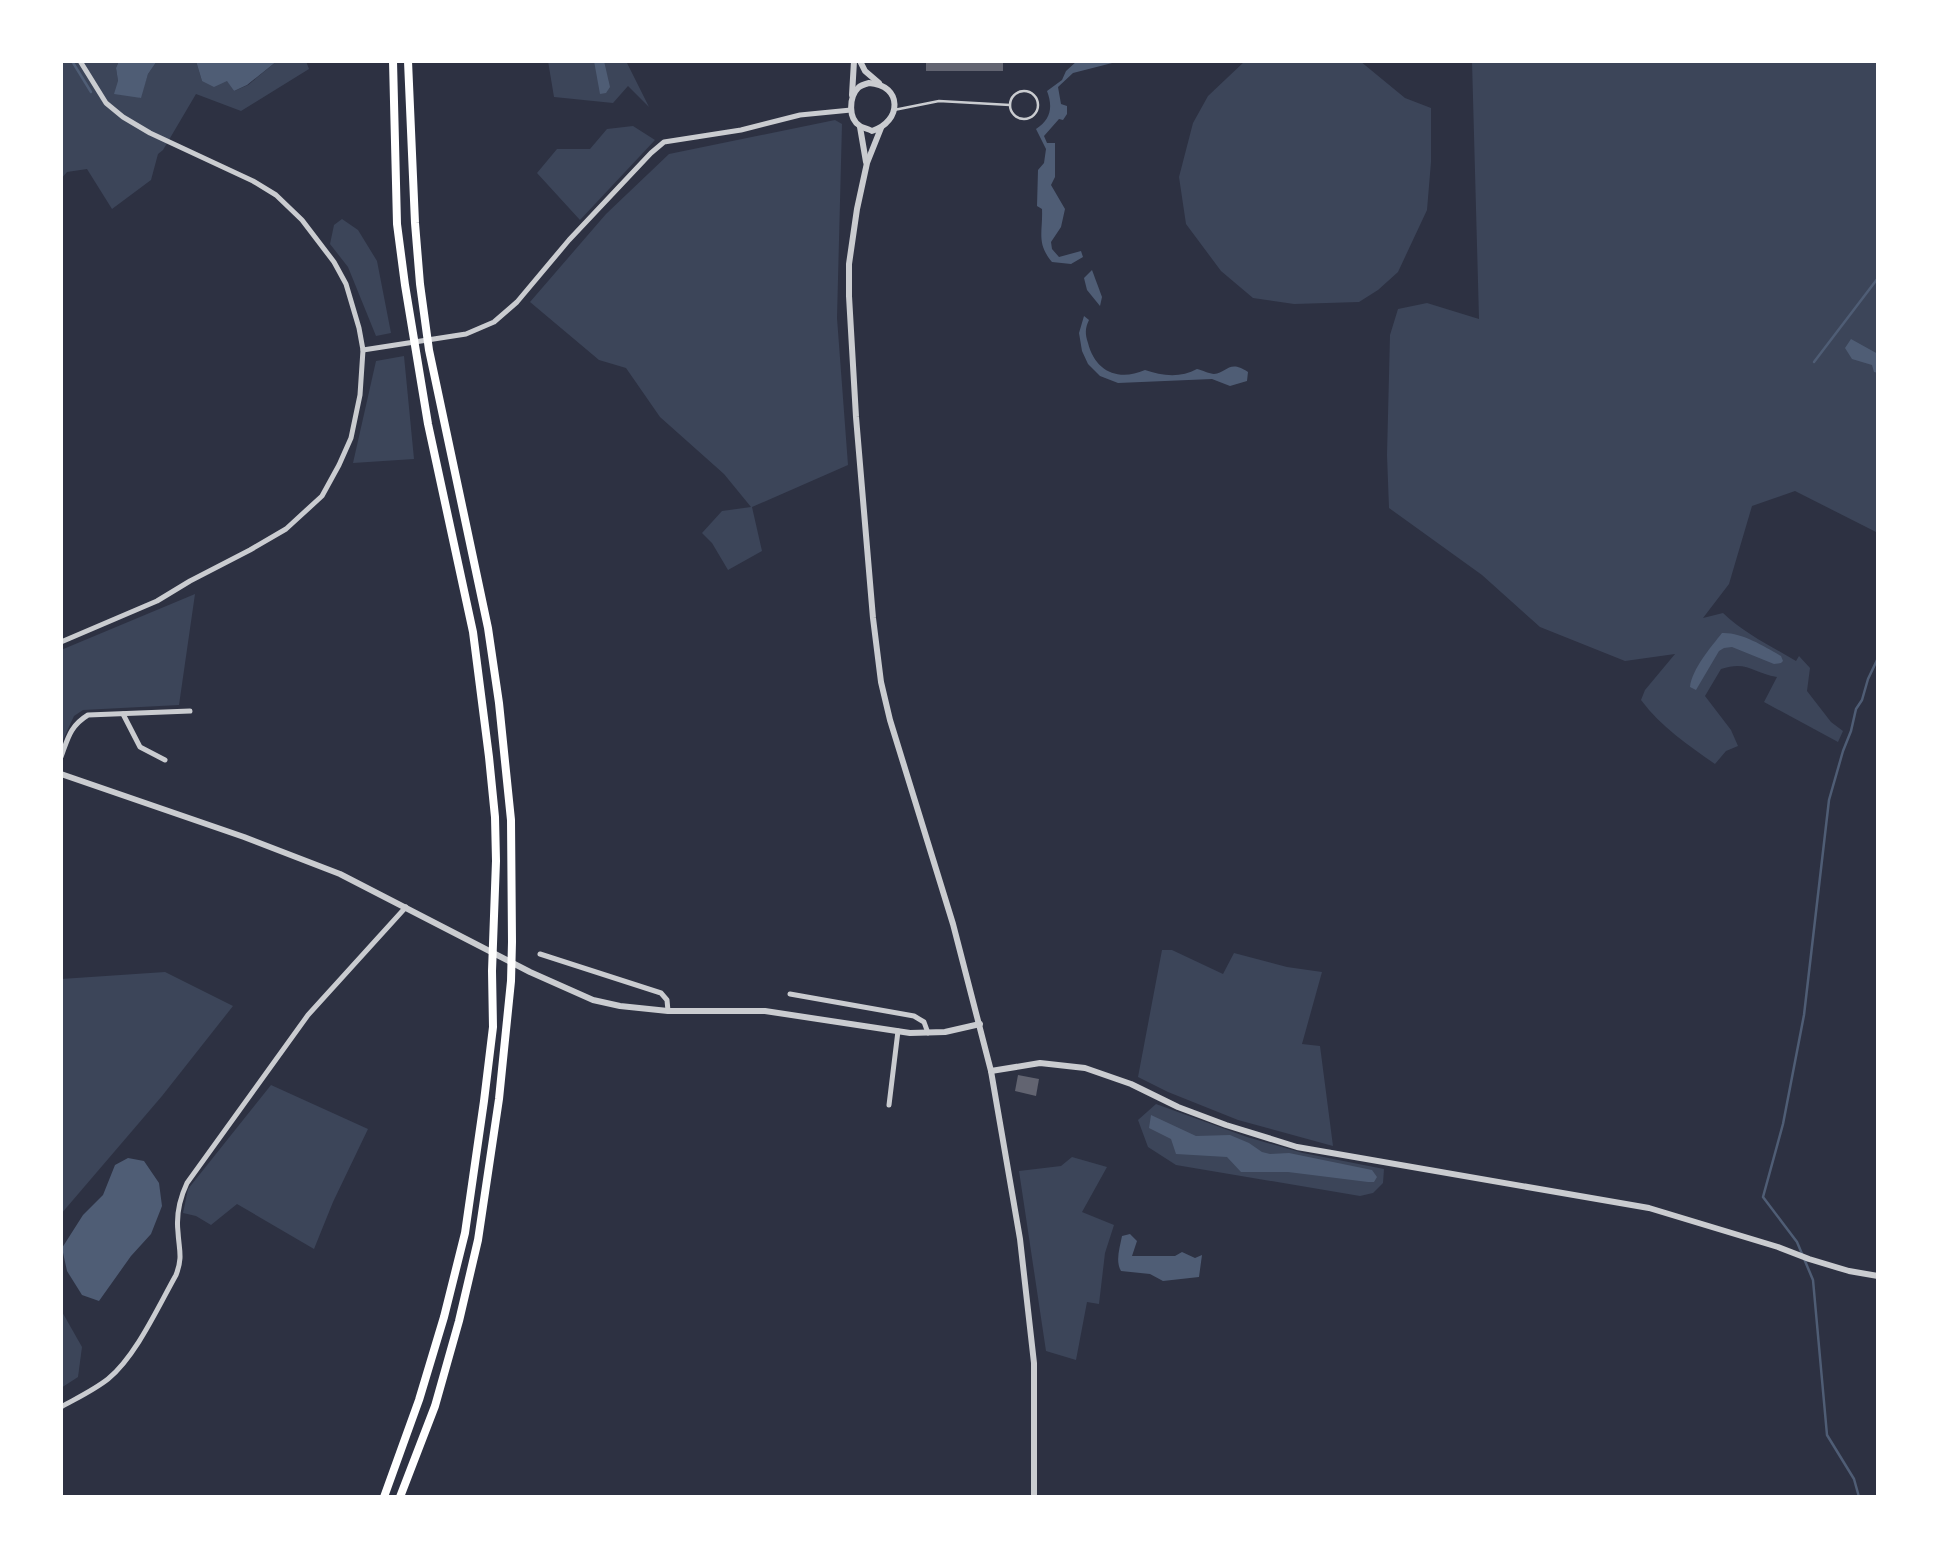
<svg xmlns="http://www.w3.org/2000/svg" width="1939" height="1558" viewBox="0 0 1939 1558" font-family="'Sofia Sans Condensed',sans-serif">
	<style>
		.green { fill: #3c4559 }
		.water { fill: #4f5d75 }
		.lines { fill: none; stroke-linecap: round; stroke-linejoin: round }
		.stream { stroke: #4f5d75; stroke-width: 2.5 }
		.building { fill: #626471 }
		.service { stroke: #caccd0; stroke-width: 2.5 }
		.minor { stroke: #caccd0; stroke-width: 5 }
		.tertiary { stroke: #caccd0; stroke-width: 6 }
		.trunk { stroke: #fff; stroke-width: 8 }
	</style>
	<rect width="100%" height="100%" fill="#2d3142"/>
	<g class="green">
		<path d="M 61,61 L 119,61 L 116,68 L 118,81 L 140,98 L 148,74 L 157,61 L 196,61 L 202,81 L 227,80 L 234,91 L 248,85 L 277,61 L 306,61 L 309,69 L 241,111 L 196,94 L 163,150 L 158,154 L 151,180 L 112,209 L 87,169 L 67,172 L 61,179 Z"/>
		<path d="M 548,61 L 626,61 L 649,107 L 628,86 L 613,103 L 554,97 Z"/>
		<path d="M 1245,61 L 1360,61 L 1405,98 L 1431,108 L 1431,162 L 1427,210 L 1398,272 L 1378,290 L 1359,302 L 1294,304 L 1253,298 L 1221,271 L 1186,224 L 1179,177 L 1193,123 L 1208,96 Z"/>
		<path d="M 1472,61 L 1878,61 L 1878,533 L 1795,491 L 1752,506 L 1729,584 L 1703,618 L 1723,613 C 1745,634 1771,646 1796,661 L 1799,656 L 1810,668 L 1807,691 L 1831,722 L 1843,731 L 1838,742 L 1764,702 L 1777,677 C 1753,673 1747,660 1721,669 L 1705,696 L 1731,730 L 1738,746 L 1726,751 L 1715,764 C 1688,745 1661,727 1641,700 L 1645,690 L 1675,654 L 1625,661 L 1540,627 L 1482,575 L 1389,508 L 1387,455 L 1390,335 L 1398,309 L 1427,303 L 1479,319 Z"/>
		<path d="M 835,120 L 842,124 L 837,318 L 848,465 L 752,507 L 762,551 L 728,570 L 712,543 L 702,533 L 722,511 L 751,507 L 724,474 L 660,417 L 626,368 L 599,360 L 530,302 L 606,214 L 669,154 Z"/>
		<path d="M 633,126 L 655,140 L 580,220 L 537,173 L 557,149 L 590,149 L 607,129 Z"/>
		<path d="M 342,219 L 358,230 L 377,261 L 391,333 L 376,336 L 348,267 L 330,244 L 334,225 Z"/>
		<path d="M 404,356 L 414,459 L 353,463 L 376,361 Z"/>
		<path d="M 195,594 L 179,705 L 83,710 L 74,716 L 61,744 L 61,650 Z"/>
		<path d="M 1162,950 L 1172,950 L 1223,974 L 1234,953 L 1287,967 L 1322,972 L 1302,1044 L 1320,1046 L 1333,1146 L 1238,1120 L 1168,1092 L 1138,1077 Z"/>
		<path d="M 165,972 L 233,1006 L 162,1096 L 61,1214 L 61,979 Z"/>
		<path d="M 271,1085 L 368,1129 L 333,1202 L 314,1249 L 237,1204 L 211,1225 L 196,1216 L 183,1213 L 188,1189 Z"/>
		<path d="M 1156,1104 L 1247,1137 L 1303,1153 L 1384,1169 L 1383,1183 L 1373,1193 L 1360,1196 L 1176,1165 L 1148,1147 L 1138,1120 Z"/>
		<path d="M 1072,1157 L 1107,1167 L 1082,1212 L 1114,1225 L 1105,1253 L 1099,1304 L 1087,1302 L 1076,1360 L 1046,1351 L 1019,1171 L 1061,1166 Z"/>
		<path d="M 61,1310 L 82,1347 L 78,1377 L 61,1388 Z"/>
	</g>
	<g class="water">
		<path d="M 119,61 L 157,61 L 148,74 L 141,98 L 114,94 L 118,81 L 116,68 Z"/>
		<path d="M 196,61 L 277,61 L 247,85 L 234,91 L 227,81 L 214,87 L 202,81 Z"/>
		<path d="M 594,61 L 604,61 L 610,87 L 606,93 L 600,94 Z"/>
		<path d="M 1077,61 L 1120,61 L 1073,73 L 1058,87 L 1061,104 L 1067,106 L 1067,114 L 1063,120 L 1059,119 L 1044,136 L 1047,143 L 1055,143 L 1055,177 L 1051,185 L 1065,209 L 1061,227 L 1051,242 L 1052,249 L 1059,257 L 1081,251 L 1083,257 L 1071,264 L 1052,262 C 1036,243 1043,232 1042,209 L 1037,206 L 1038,170 L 1044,163 L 1046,149 L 1036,129 C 1051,119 1053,107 1047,91 L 1062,80 L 1066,71 Z"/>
		<path d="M 1092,270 L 1102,297 L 1100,306 L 1087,290 L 1084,278 Z"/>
		<path d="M 1084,316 L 1089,320 C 1085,328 1085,334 1088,343 C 1095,371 1118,382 1145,370 C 1162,376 1181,378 1197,369 C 1202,370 1210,374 1214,374 C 1227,373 1229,359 1248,372 L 1247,381 L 1230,386 L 1212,379 L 1118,383 L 1100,376 L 1088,364 L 1082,351 L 1079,333 Z"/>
		<path d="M 1851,339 L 1878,354 L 1878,373 L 1874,372 L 1872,365 L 1852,359 L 1845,348 Z"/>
		<path d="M 1722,633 C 1741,632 1764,646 1781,656 L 1783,661 L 1781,663 L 1774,664 L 1732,647 L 1724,648 L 1719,651 L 1696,690 L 1690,687 C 1692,669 1711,647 1722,633 Z"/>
		<path d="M 1151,1115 L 1196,1136 L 1230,1135 L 1249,1143 L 1262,1152 L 1270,1154 L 1289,1153 L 1372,1170 L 1377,1177 L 1374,1182 L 1368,1182 L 1288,1172 L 1241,1172 L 1227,1157 L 1176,1154 L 1171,1139 L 1149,1128 Z"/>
		<path d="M 128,1158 L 144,1161 L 159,1183 L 162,1206 L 151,1234 L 131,1256 L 99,1301 L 82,1295 L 67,1271 L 62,1248 L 83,1215 L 103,1195 L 115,1165 Z"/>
		<path d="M 1130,1234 L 1137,1241 L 1132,1256 L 1175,1256 L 1182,1252 L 1195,1258 L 1202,1255 L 1199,1277 L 1163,1281 L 1150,1274 L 1121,1271 C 1115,1261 1120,1247 1122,1236 Z"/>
	</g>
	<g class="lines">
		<g class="stream">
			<path d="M 72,61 L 91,92"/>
			<path d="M 1814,362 L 1878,278"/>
			<path d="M 1859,1497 L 1854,1479 L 1827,1435 L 1813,1280 L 1797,1242 L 1763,1197 L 1783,1124 L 1804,1015 L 1829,800 L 1843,751 L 1851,731 L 1856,709 L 1862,700 L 1868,679 L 1878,658"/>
		</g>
	</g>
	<g class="building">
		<rect x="926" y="61" width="77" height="10"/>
		<path d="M 1018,1075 L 1039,1079 L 1036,1096 L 1015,1091 Z"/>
	</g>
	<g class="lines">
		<g class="service">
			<circle cx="1024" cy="105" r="14"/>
			<path d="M 894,110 L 939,101 L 1010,105"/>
		</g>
		<g class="minor">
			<path d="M 363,350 L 466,334 L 494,322 L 517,302 L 569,240 L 651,153 L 664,142 L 741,130 L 800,115 L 851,110"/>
			<path d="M 61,642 L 157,601 L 190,581 L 250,550 L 286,529 L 322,496 L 339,465 L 351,438 L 360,395 L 363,350 L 359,328 L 346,284 L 334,262 L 302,220 L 276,195 L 253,181 L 150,133 L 123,117 L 106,103 L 80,61"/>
			<path d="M 123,714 L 140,747 L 165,760"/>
			<path d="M 61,757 C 68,738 70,726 88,715 L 190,711"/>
			<path d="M 540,954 L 661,993 L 667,1000 L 668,1011"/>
			<path d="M 790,994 L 914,1016 L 924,1022 L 928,1033"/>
			<path d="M 889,1105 L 898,1031"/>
			<path d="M 61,1407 C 77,1398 94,1390 108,1379 C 136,1356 158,1307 176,1275 C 183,1257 179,1250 178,1232 C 176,1215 180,1198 187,1183 L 308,1015 L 406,907"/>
		</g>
		<g class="tertiary">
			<path d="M 860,61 L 865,71 L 879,83"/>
			<path d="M 869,83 C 903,85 902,122 872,131 C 871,130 861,127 860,126 C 848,119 849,97 858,88 C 861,85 865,84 869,83 Z"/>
			<path d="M 852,95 L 854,61"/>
			<path d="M 860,127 L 866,162"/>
			<path d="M 881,128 L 867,163 L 857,209 L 849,264 L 849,296 L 856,417 L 873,618 L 881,682 L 890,720 L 953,924 L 991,1071 L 1020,1239 L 1034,1363 L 1034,1497"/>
			<path d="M 61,774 L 244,837 L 340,874 L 530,972 L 593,1000 L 620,1006 L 668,1011 L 765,1011 L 910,1033 L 945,1032 L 980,1024"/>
			<path d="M 991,1071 L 1040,1063 L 1085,1068 L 1131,1084 L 1178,1107 L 1226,1125 L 1297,1147 L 1649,1208 L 1778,1247 L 1809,1259 L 1849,1271 L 1878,1276"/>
		</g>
		<g class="trunk">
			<path d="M 384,1497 L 419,1400 L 444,1317 L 465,1233 L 484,1101 L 493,1027 L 492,971 L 496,861 L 495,817 L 489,757 L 473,632 L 428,424 L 405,285 L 397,224 L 393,61"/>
			<path d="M 400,1497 L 435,1406 L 459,1321 L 478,1240 L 499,1099 L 511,981 L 512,942 L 511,820 L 499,703 L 488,628 L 429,350 L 420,284 L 415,223 L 408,61"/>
		</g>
	</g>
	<rect width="1939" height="1558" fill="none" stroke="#ffffff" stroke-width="126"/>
</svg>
